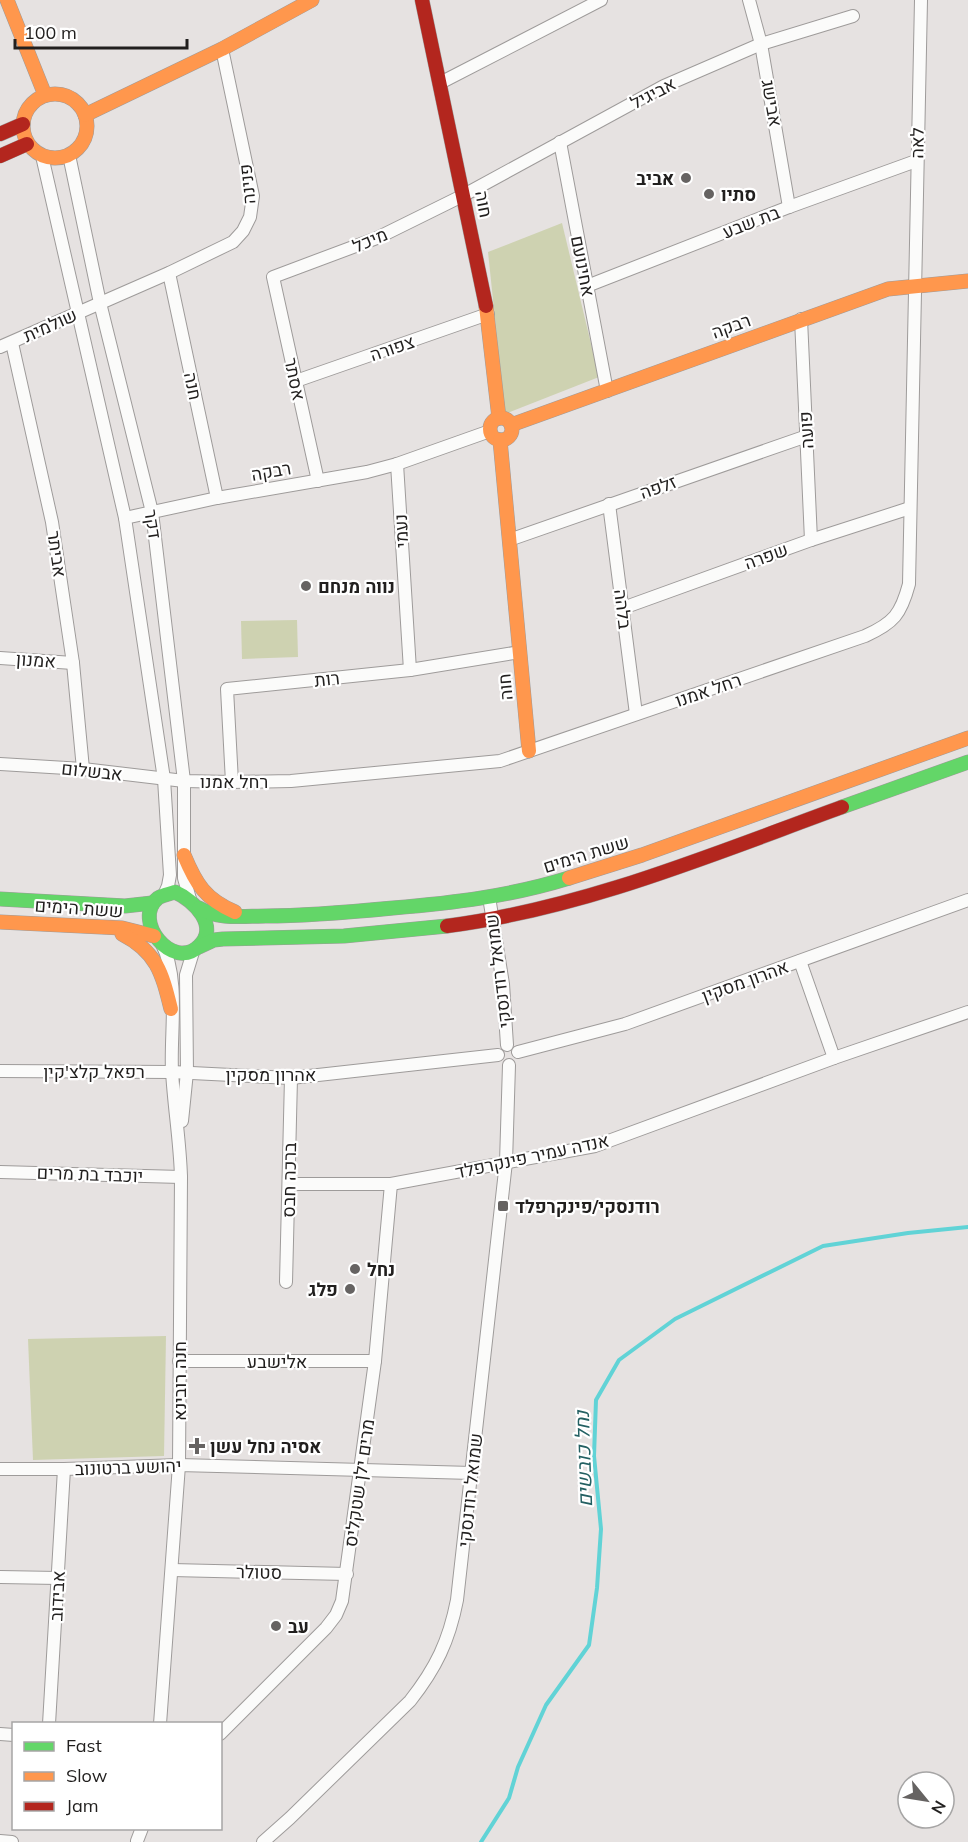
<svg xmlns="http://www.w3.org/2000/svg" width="968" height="1842" viewBox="0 0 968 1842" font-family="Mulish,Heebo,sans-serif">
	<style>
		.green { fill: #ced2b1 }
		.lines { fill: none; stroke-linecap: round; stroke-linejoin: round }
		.stream { stroke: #61d3d6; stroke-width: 4 }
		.street-casing { stroke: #9e9b9a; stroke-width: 14 }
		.fast-casing { stroke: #9e9b9a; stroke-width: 15 }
		.slow-casing { stroke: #9e9b9a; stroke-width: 15 }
		.jam-casing { stroke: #9e9b9a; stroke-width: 15 }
		.street { stroke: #fbfbfa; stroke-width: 12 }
		.fast { stroke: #63d668; stroke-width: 14 }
		.slow { stroke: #ff974d; stroke-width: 14 }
		.jam { stroke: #b3261e; stroke-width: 14 }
		.poi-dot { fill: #666362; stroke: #fff; stroke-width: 2 }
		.labels { text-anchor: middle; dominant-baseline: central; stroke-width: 4.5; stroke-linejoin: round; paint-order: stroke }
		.street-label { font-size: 18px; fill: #211f1e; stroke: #fff }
		.poi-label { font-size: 18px; font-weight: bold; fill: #211f1e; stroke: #fff; text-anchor: start }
		.water-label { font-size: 20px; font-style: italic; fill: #236062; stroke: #fff }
	</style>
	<rect width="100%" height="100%" fill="#e6e2e1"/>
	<g class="green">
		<path d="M 562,223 L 599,377 L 505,414 L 488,252 Z"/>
		<path d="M 297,620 L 298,657 L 242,659 L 241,621 Z"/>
		<path d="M 166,1336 L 164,1456 L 33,1460 L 28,1339 Z"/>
	</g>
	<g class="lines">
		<path class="stream" d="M 481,1842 L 509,1798 L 518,1767 L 546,1705 L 589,1645 L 597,1588 L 601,1529 L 594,1456 L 596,1400 L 619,1360 L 675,1319 L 823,1246 L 908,1233 L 968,1227"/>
		<g class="street-casing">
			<g id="street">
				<path d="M 749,0 L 761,44 L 789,207"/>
				<path d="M 440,83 L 601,0"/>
				<path d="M 560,142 L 607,391"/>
				<path d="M 69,155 L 100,303 L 152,512 L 184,781 L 184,878 L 190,899"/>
				<path d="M 42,156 L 125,518 L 164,779 L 170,875 L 168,886 L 164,895"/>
				<path d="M 169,273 L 217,498"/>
				<path d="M 587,286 L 789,207 L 916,161"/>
				<path d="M 801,319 L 811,540"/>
				<path d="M 12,343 L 52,522 L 73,663 L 83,769"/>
				<path d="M 0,347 L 169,273 L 233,242 L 243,231 L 250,217 L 253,196 L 222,49"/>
				<path d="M 296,381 L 488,314"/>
				<path d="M 397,464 L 410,670"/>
				<path d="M 318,481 L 273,277 L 377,238 L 464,195 L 664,86 L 761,44 L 853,16"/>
				<path d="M 609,504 L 636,714"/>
				<path d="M 125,518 L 217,498 L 367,472 L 397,464 L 490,431"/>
				<path d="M 509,540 L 807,436"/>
				<path d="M 623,608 L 811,540 L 910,508"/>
				<path d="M 0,658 L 73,663"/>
				<path d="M 0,764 L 83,769 L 184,781 L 232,782 L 291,781 L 500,761 L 865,636 C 894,623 901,614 909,584 L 921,0"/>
				<path d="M 232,782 L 227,689 L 410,670 L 520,652"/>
				<path d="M 489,897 L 503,984 L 507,1045"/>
				<path d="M 800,961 L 834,1058"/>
				<path d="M 518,1052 L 625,1024 L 968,900"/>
				<path d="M 0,1071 L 172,1072 L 291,1078 L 498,1055"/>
				<path d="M 182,1121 L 187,1072 L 186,975 L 193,952"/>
				<path d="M 0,1172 L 181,1177"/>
				<path d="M 289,1184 L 391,1184 L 595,1146 L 834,1058 L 968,1012"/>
				<path d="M 286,1282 L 291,1078"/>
				<path d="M 179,1361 L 375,1361"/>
				<path d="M 0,1469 L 64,1469 L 179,1465 L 472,1473"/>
				<path d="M 172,1570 L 347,1574"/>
				<path d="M 0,1577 L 58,1578"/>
				<path d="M 49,1724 L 64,1469"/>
				<path d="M 160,1724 L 179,1465 L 181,1177 C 180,1141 174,1107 172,1071 C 170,1032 180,980 162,944"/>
				<path d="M 0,1734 L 14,1735"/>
				<path d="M 220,1734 L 326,1628 L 336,1615 L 342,1601 L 375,1361 L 391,1184"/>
				<path d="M 0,1841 L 12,1842"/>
				<path d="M 137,1841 L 142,1828"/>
				<path d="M 263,1842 L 290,1818 L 410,1701 C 436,1668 449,1641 457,1600 L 506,1162 L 509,1065"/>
			</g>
		</g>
		<g class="fast-casing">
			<g id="fast">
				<path d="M 842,807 L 968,762"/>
				<path d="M 175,892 C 194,900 220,927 199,946 C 173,972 131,920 158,898 C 162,895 169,894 175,892 Z"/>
				<path d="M 0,899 L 125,906 L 152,903"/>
				<path d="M 199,908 C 219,920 243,916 266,916 C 308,916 351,912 393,908 C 453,903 511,896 569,878"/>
				<path d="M 199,947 L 214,940 L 223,939 L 344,936 L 447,926"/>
			</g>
		</g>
		<g class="slow-casing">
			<g id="slow">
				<path d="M 7,0 L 45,95"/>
				<circle cx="55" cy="126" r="32"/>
				<path d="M 85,115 L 222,49 L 312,0"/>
				<path d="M 486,306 L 499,418"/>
				<circle cx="501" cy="429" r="11"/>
				<path d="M 511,425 L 888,289 L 968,281"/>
				<path d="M 500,440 L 529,751"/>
				<path d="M 184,855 C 196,884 205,899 235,912"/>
				<path d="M 569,878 L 642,855 L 968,738"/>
				<path d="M 0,922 L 122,928 L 154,936"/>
				<path d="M 122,934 C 157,952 162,973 171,1009"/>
			</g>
		</g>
		<g class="jam-casing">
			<g id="jam">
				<path d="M 422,0 L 486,306"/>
				<path d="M 0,134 L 23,124"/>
				<path d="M 0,156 L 27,144"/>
				<path d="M 447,926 C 585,908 713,854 842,807"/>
			</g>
		</g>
		<use href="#street" class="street"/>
		<use href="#fast" class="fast"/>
		<use href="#slow" class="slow"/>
		<use href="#jam" class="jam"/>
	</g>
	<g class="poi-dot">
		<circle cx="686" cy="178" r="6"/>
		<circle cx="709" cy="194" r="6"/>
		<circle cx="306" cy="586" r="6"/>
		<rect x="497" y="1200" width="12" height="12" rx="3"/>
		<circle cx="355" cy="1269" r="6"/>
		<circle cx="350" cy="1289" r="6"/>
		<path d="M194 1437h6v6h6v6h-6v6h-6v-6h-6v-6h6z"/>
		<circle cx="276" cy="1626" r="6"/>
	</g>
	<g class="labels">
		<g class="street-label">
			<text transform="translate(653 93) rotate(-27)">אביגיל</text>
			<text transform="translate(772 103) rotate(80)">אבישג</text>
			<text transform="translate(917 143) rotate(-89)">לאה</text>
			<text transform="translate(247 184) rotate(-96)">פנינה</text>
			<text transform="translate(484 204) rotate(79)">חוה</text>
			<text transform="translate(751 222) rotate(-21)">בת שבע</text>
			<text transform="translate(370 240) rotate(-23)">מיכל</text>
			<text transform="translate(583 266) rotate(79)">אחינועם</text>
			<text transform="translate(50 325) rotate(-24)">שולמית</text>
			<text transform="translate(731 326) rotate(-20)">רבקה</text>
			<text transform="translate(392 348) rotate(-19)">צפורה</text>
			<text transform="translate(295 379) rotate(78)">אסתר</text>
			<text transform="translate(193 386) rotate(78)">חנה</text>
			<text transform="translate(806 430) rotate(-93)">פועה</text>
			<text transform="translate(271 471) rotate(-10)">רבקה</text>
			<text transform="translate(658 487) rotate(-19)">זלפה</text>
			<text transform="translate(153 524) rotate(81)">דקר</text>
			<text transform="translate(401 531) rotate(-93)">נעמי</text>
			<text transform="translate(57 554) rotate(82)">אביתר</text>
			<text transform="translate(766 556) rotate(-20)">שפרה</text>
			<text transform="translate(623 609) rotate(83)">בלהה</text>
			<text transform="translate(36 660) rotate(4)">אמנון</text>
			<text transform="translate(327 679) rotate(-6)">רות</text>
			<text transform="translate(505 687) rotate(-95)">חוה</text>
			<text transform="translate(708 690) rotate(-19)">רחל אמנו</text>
			<text transform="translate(92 771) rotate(6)">אבשלום</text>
			<text x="234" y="781">רחל אמנו</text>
			<text transform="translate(586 854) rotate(-17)">ששת הימים</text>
			<text transform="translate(79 908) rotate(4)">ששת הימים</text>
			<text transform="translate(498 971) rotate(-97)">שמואל רודנסקי</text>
			<text transform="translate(745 981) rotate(-20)">אהרון מסקין</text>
			<text x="94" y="1071">רפאל קלצ'קין</text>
			<text x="271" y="1074">אהרון מסקין</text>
			<text transform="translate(532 1156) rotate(-12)">אנדה עמיר פינקרפלד</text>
			<text transform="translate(90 1174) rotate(2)">יוכבד בת מרים</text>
			<text transform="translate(289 1180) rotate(-89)">ברכה חבס</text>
			<text x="277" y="1361">אלישבע</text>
			<text transform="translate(179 1381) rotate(-90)">חנה רובינא</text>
			<text transform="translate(128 1467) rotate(-2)">יהושע ברטונוב</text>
			<text transform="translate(359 1483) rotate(-82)">מרים ילן שטקליס</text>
			<text transform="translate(470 1490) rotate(-84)">שמואל רודנסקי</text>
			<text transform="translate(259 1572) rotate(1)">סטולר</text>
			<text transform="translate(57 1596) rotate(-87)">אבידוב</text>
		</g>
		<g class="poi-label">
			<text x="674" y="178" text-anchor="end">אביב</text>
			<text x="721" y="194">סתיו</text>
			<text x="318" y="586">נווה מנחם</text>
			<text x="515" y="1206">רודנסקי/פינקרפלד</text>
			<text x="367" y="1269">נחל</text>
			<text x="338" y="1289" text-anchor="end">פלג</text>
			<text x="210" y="1446">אסיה נחל עשן</text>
			<text x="288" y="1626">עב</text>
		</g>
		<g class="water-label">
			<text transform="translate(583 1459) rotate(-92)">נחל כובשים</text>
		</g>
	</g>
	<rect x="12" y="1722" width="210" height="108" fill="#ffffff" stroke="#a6a5a5" stroke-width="1.5"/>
	<rect x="24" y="1742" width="30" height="9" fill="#63d668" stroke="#a6a5a5" stroke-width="1.5"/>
	<text x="66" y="1752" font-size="18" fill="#211f1e">Fast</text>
	<rect x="24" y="1772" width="30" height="9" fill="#ff974d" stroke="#a6a5a5" stroke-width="1.5"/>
	<text x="66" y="1782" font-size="18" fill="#211f1e">Slow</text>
	<rect x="24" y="1802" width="30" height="9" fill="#b3261e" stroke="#a6a5a5" stroke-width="1.5"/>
	<text x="66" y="1812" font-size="18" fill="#211f1e">Jam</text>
	<g transform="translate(926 1800) rotate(120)"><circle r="28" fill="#ffffff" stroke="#a6a5a5" stroke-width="1.5"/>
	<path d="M0-4.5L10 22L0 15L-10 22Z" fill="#666362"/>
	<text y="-9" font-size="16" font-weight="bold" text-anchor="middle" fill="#211f1e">N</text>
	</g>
	<path d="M15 39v9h172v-9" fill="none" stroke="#211f1e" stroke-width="3"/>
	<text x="24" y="39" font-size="18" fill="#211f1e" stroke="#ffffff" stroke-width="4.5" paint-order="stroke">100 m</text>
</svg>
